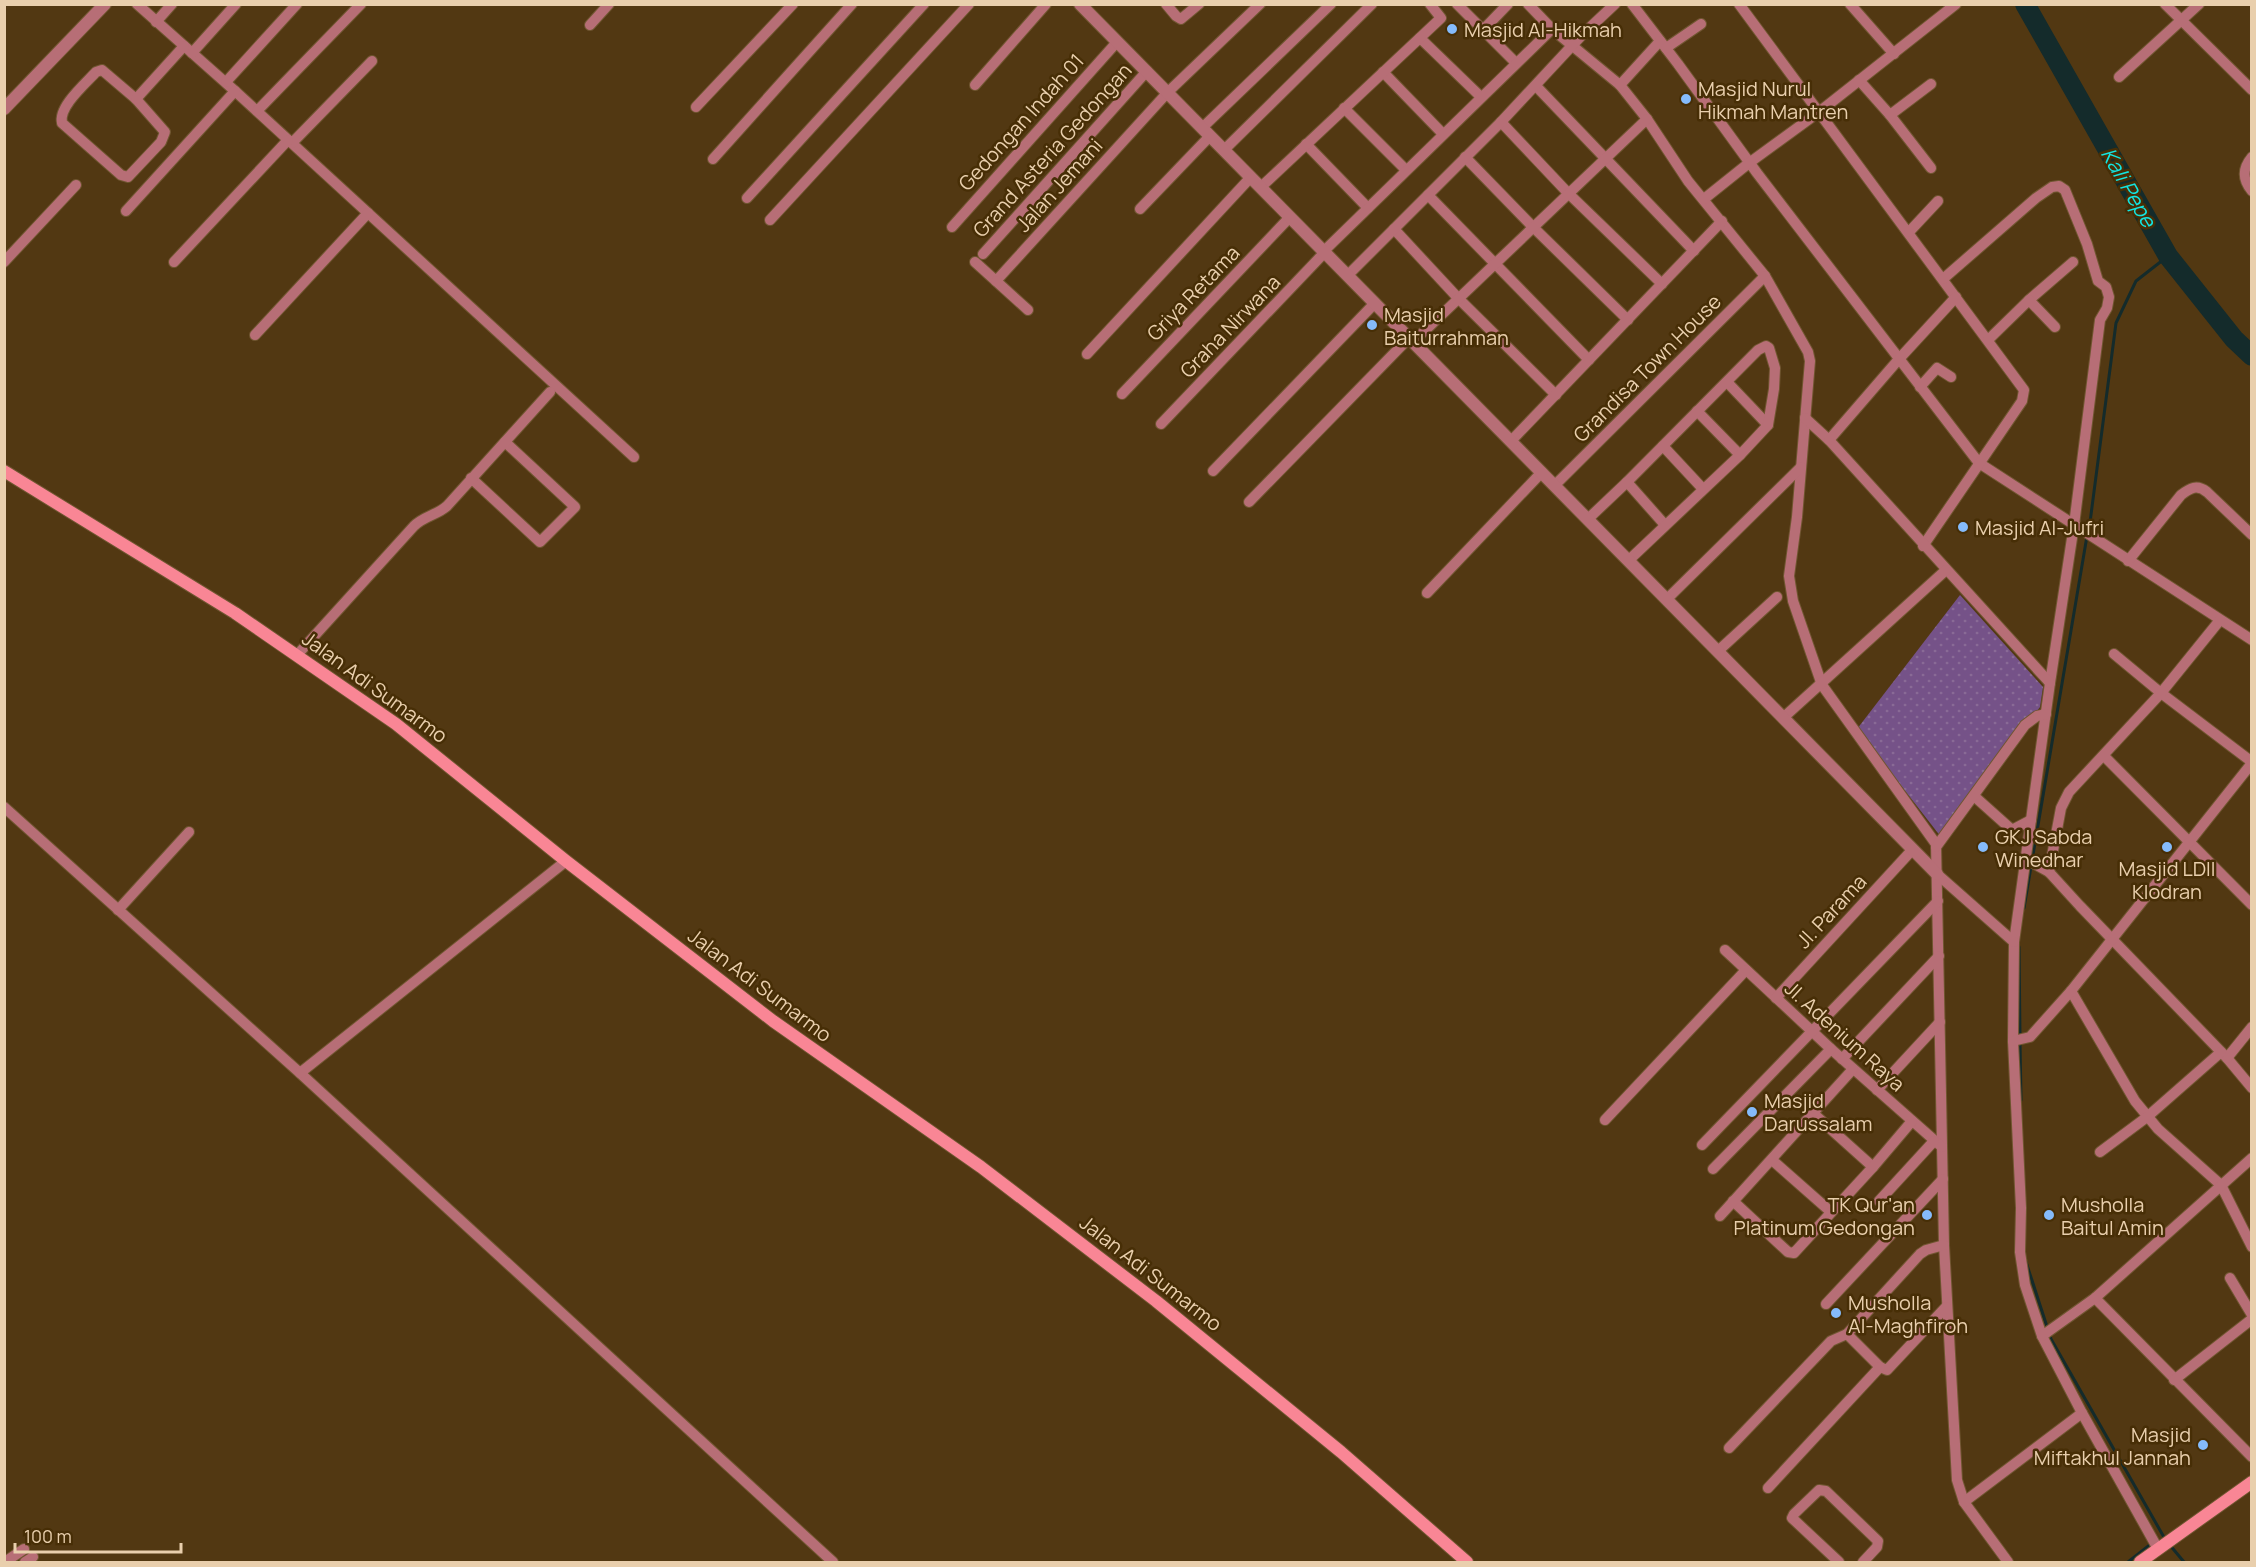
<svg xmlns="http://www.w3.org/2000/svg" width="2256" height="1567" viewBox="0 0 2256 1567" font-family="Manrope,sans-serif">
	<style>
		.grass { fill: url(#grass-dots) }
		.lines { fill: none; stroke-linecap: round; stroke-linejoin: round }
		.stream { stroke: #142b2b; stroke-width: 3 }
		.river { stroke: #142b2b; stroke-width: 20 }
		.minor-casing { stroke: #705631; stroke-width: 12 }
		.tertiary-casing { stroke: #705631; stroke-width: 14 }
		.secondary-casing { stroke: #705631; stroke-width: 14 }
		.minor { stroke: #b76e76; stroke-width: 10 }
		.tertiary { stroke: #b76e76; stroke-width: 12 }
		.secondary { stroke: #f98695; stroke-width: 12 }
		.poi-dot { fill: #85bbfb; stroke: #472e06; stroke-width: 2 }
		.labels { text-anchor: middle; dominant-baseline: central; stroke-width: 5; stroke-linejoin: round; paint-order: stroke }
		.poi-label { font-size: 20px; fill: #e9cfad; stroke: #472e06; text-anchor: start }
		.street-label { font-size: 20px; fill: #e9cfad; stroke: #472e06 }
		.water-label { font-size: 21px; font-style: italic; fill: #12e5e2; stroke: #472e06 }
	</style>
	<defs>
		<pattern id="grass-dots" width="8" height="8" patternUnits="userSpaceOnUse" patternTransform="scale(1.5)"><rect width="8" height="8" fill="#755288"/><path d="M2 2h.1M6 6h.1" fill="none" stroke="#896a96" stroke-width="1.8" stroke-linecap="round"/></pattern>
	</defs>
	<rect width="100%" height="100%" fill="#523812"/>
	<path class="grass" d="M 1960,595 L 2043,687 L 2040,707 L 1941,837 L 1857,729 Z"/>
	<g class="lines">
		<g class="stream">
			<path d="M 2089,530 L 2116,323 L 2136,281 L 2168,256"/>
			<path d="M 2024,908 L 2087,536"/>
			<path d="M 2019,947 L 2020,1037"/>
			<path d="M 2020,1043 L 2021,1100"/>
			<path d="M 2026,1262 L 2051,1339 L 2165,1539"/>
			<path d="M 2169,1544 L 2184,1562"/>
			<path d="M 2128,1562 L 2151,1544"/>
		</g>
		<path class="river" d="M 2025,4 L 2168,256 L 2234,339 L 2252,356"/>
		<g class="minor-casing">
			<g id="minor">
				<path d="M 137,4 L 235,91 L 634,457"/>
				<path d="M 1166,4 L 1176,16 L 1181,19 L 1199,4"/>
				<path d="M 1457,4 L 1516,63"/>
				<path d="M 1528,4 L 1552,29 L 1620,85 L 1647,119 L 1688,181 L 1765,276 L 1808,352 L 1810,361 L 1797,517 L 1789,576 L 1793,601 L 1822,685 L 1936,844 L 1944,1245 L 1957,1480 L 1964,1502 L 2008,1562"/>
				<path d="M 1632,4 L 1678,64 L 1757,173 L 1979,463 L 2252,640"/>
				<path d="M 1739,4 L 2024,390 L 2022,401 L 1923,546"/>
				<path d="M 1850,4 L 1894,54"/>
				<path d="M 2165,4 L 2252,90"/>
				<path d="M 156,22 L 172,4"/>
				<path d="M 590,25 L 609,4"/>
				<path d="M 1483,30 L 1508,4"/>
				<path d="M 1420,38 L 1481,97"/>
				<path d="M 1666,48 L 1701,24"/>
				<path d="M 192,53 L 236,4"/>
				<path d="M 102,70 L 136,99 L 165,132 L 161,142 L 128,177 L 121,175 L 62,123 C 58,107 85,84 96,72 Z"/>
				<path d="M 1383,72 L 1443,134"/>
				<path d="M 2119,77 L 2199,4"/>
				<path d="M 1859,80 L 1890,115 L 1931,168"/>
				<path d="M 226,82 L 297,4"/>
				<path d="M 975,85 L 1046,4"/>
				<path d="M 1620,85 L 1660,41"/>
				<path d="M 1536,86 L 1694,251"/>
				<path d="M 136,99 L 184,46"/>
				<path d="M 696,107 L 793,4"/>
				<path d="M 1344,108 L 1406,170"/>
				<path d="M 257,111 L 361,4"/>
				<path d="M 1890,115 L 1931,84"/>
				<path d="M 1501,122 L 1568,193 L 1662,284"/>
				<path d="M 1202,128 L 1331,4"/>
				<path d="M 292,143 L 372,61"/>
				<path d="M 1306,144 L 1368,208"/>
				<path d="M 1224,150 L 1372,4"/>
				<path d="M 1465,157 L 1533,227 L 1628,320"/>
				<path d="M 2252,157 C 2242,169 2242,179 2252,191"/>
				<path d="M 713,159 L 852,4"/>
				<path d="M 1261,187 L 1441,18 L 1430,4"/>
				<path d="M 1428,195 L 1589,360"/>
				<path d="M 747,198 L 924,4"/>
				<path d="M 1704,199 L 1749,163 L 1819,112 L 1956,4"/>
				<path d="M 1140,209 L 1210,136"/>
				<path d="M 126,211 L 235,91"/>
				<path d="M 770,220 L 969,4"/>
				<path d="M 952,227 L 1117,42"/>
				<path d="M 1394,229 L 1458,298 L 1556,395"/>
				<path d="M 1909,232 L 1938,201"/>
				<path d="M 1324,251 L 1552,29"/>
				<path d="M 983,254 L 1147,71"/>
				<path d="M 4,262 L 76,185"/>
				<path d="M 174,262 L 288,140"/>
				<path d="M 975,262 L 996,281 L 1168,92 L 1260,4"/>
				<path d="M 1348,275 L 1501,122 L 1582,35 L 1615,4"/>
				<path d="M 1943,279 L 2036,198 L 2052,187 L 2059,186 L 2065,190 L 2087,244 L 2098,281 L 2106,287 L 2109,297 L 2107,308 L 2100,320 L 2074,525 L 2050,683 L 2014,942 L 2013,1041 L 2021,1208 L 2020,1252 L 2025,1285 L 2042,1336 L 2082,1413 L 2158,1549"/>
				<path d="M 996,281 L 1028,310"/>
				<path d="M 2029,300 L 2073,262"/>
				<path d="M 255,335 L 368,213"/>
				<path d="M 1988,340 L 2029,300 L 2055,327"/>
				<path d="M 1413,342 L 1647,119"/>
				<path d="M 1087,354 L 1251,177"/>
				<path d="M 1727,382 L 1768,425"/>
				<path d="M 1920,387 L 1937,368 L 1951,377"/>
				<path d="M 1122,394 L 1290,217"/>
				<path d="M 1697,411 L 1740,455"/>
				<path d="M 1805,418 L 1829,440 L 2050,683"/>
				<path d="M 1161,424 L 1325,252"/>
				<path d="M 1829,440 L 1899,359 L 1956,297"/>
				<path d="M 1511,441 L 1722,221"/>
				<path d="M 1663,446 L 1703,489"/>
				<path d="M 1213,471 L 1375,303"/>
				<path d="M 471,478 L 540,542 L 575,507 L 505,442"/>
				<path d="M 1627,482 L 1665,525"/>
				<path d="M 1555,485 L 1765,276"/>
				<path d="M 1249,502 L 1409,338"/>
				<path d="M 1589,518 L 1627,482 L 1758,350 L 1766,346 L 1769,348 L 1775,368 L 1774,389 L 1768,425 L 1740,455 L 1629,560"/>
				<path d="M 2128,561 L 2181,495 C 2190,488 2197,484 2207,492 L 2252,535"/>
				<path d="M 1427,593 L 1542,472"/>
				<path d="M 1667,599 L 1801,467"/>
				<path d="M 1718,651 L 1777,597"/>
				<path d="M 298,654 L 414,526 C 424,516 437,515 447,506 L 550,392"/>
				<path d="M 2114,654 L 2161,693 L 2252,762"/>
				<path d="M 1784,717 L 1946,570"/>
				<path d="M 2104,756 L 2252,905"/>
				<path d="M 1974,796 L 2012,830 L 2031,820"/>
				<path d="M 4,807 L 300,1073 L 833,1562"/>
				<path d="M 1936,847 L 2025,725 L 2037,716 L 2046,714"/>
				<path d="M 2026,859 L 2049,872 L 2080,906 L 2227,1058 L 2252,1088"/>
				<path d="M 2049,872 L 2061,808 L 2069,792 L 2161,693 L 2220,620"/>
				<path d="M 1937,874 L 2014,942"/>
				<path d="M 118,910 L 189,832"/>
				<path d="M 1725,950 L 1831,1049 L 1942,1147"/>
				<path d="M 2071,991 L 2135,1101 L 2158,1129 L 2221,1185 L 2252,1247"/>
				<path d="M 1776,998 L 1913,849"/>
				<path d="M 2013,1041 L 2030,1037 L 2071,991 L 2252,763"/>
				<path d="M 2227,1058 L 2252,1027"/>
				<path d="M 1842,1059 L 1939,956"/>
				<path d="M 300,1073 L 566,861"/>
				<path d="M 1877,1090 L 1940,1022"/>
				<path d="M 1814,1114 L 1873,1167"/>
				<path d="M 1605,1120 L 1746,970"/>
				<path d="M 1702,1145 L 1938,901"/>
				<path d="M 2100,1152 L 2147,1117 L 2221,1052"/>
				<path d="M 1772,1160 L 1831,1212"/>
				<path d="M 1713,1169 L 1831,1049"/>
				<path d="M 1733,1201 L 1788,1252 L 1794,1253 L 1873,1167 L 1912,1121"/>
				<path d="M 1879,1201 L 1934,1141"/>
				<path d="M 1720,1216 L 1853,1069"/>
				<path d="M 2230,1278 L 2252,1315"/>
				<path d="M 2095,1298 L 2252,1457"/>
				<path d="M 1826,1304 L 1943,1179"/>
				<path d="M 1847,1334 L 1880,1367 L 1887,1370 L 1946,1307"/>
				<path d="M 2042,1336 L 2095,1298 L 2252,1158"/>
				<path d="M 2174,1380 L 2252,1319"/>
				<path d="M 1729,1448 L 1831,1341 L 1847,1334 L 1920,1254 L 1926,1250 L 1944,1245"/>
				<path d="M 1768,1488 L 1880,1367"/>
				<path d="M 1964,1502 L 2082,1413"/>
				<path d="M 5,1562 L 24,1549"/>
				<path d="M 25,1562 L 33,1557"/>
				<path d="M 1839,1562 L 1792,1518 L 1794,1514 L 1819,1490 L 1826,1491 L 1878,1541 L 1877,1547 L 1863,1562"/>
			</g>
		</g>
		<g class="tertiary-casing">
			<g id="tertiary">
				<path d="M 1080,4 L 1937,874"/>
				<path d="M 4,109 L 105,4"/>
			</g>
		</g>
		<g class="secondary-casing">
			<g id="secondary">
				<path d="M 4,471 L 235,613 L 396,724 L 566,861 L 773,1021 L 981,1167 L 1156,1301 L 1341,1452 L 1467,1562"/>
				<path d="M 2140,1562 L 2252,1482"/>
			</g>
		</g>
		<use href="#minor" class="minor"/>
		<use href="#tertiary" class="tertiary"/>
		<use href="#secondary" class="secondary"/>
	</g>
	<g class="poi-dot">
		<circle cx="1452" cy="29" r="6"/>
		<circle cx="1686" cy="99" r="6"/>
		<circle cx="1372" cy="325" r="6"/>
		<circle cx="1963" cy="527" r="6"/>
		<circle cx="1983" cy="847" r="6"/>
		<circle cx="2167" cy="847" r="6"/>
		<circle cx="1752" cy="1112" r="6"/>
		<circle cx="1927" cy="1215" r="6"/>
		<circle cx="2049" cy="1215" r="6"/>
		<circle cx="1836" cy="1313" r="6"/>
		<circle cx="2203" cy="1445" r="6"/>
	</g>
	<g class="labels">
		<g class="poi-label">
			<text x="1464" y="29">Masjid Al-Hikmah</text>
			<text x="1698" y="88">Masjid Nurul<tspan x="1698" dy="23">Hikmah Mantren</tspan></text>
			<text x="1384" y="314">Masjid<tspan x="1384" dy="23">Baiturrahman</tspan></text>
			<text x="1975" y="527">Masjid Al-Jufri</text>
			<text x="1995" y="836">GKJ Sabda<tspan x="1995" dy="23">Winedhar</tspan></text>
			<text x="2167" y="868" text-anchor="middle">Masjid LDII<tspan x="2167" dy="23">Klodran</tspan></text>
			<text x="1764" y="1100">Masjid<tspan x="1764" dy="23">Darussalam</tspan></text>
			<text x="1915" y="1204" text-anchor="end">TK Qur'an<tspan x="1915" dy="23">Platinum Gedongan</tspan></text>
			<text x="2061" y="1204">Musholla<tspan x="2061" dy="23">Baitul Amin</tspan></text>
			<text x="1848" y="1302">Musholla<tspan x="1848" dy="23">Al-Maghfiroh</tspan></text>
			<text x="2191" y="1434" text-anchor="end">Masjid<tspan x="2191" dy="23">Miftakhul Jannah</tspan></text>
		</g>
		<g class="street-label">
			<text transform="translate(1021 122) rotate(-48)">Gedongan Indah 01</text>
			<text transform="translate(1052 150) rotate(-48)">Grand Asteria Gedongan</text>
			<text transform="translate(1059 185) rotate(-48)">Jalan Jemani</text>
			<text transform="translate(1193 293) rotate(-46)">Griya Retama</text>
			<text transform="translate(1230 326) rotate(-46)">Graha Nirwana</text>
			<text transform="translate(1647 368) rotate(-45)">Grandisa Town House</text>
			<text transform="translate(375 687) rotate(36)">Jalan Adi Sumarmo</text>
			<text transform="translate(1831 911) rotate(-47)">Jl. Parama</text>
			<text transform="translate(760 985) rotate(37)">Jalan Adi Sumarmo</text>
			<text transform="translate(1845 1036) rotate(42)">Jl. Adenium Raya</text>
			<text transform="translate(1151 1273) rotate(38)">Jalan Adi Sumarmo</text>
		</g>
		<g class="water-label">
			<text transform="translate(2129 187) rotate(60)">Kali Pepe</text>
		</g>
	</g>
	<rect width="2256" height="1567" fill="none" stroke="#e9cfad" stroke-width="12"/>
	<path d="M15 1543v9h166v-9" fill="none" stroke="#e9cfad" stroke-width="3"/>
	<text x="24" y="1543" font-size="18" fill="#e9cfad" stroke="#472e06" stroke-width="4.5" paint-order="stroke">100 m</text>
</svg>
